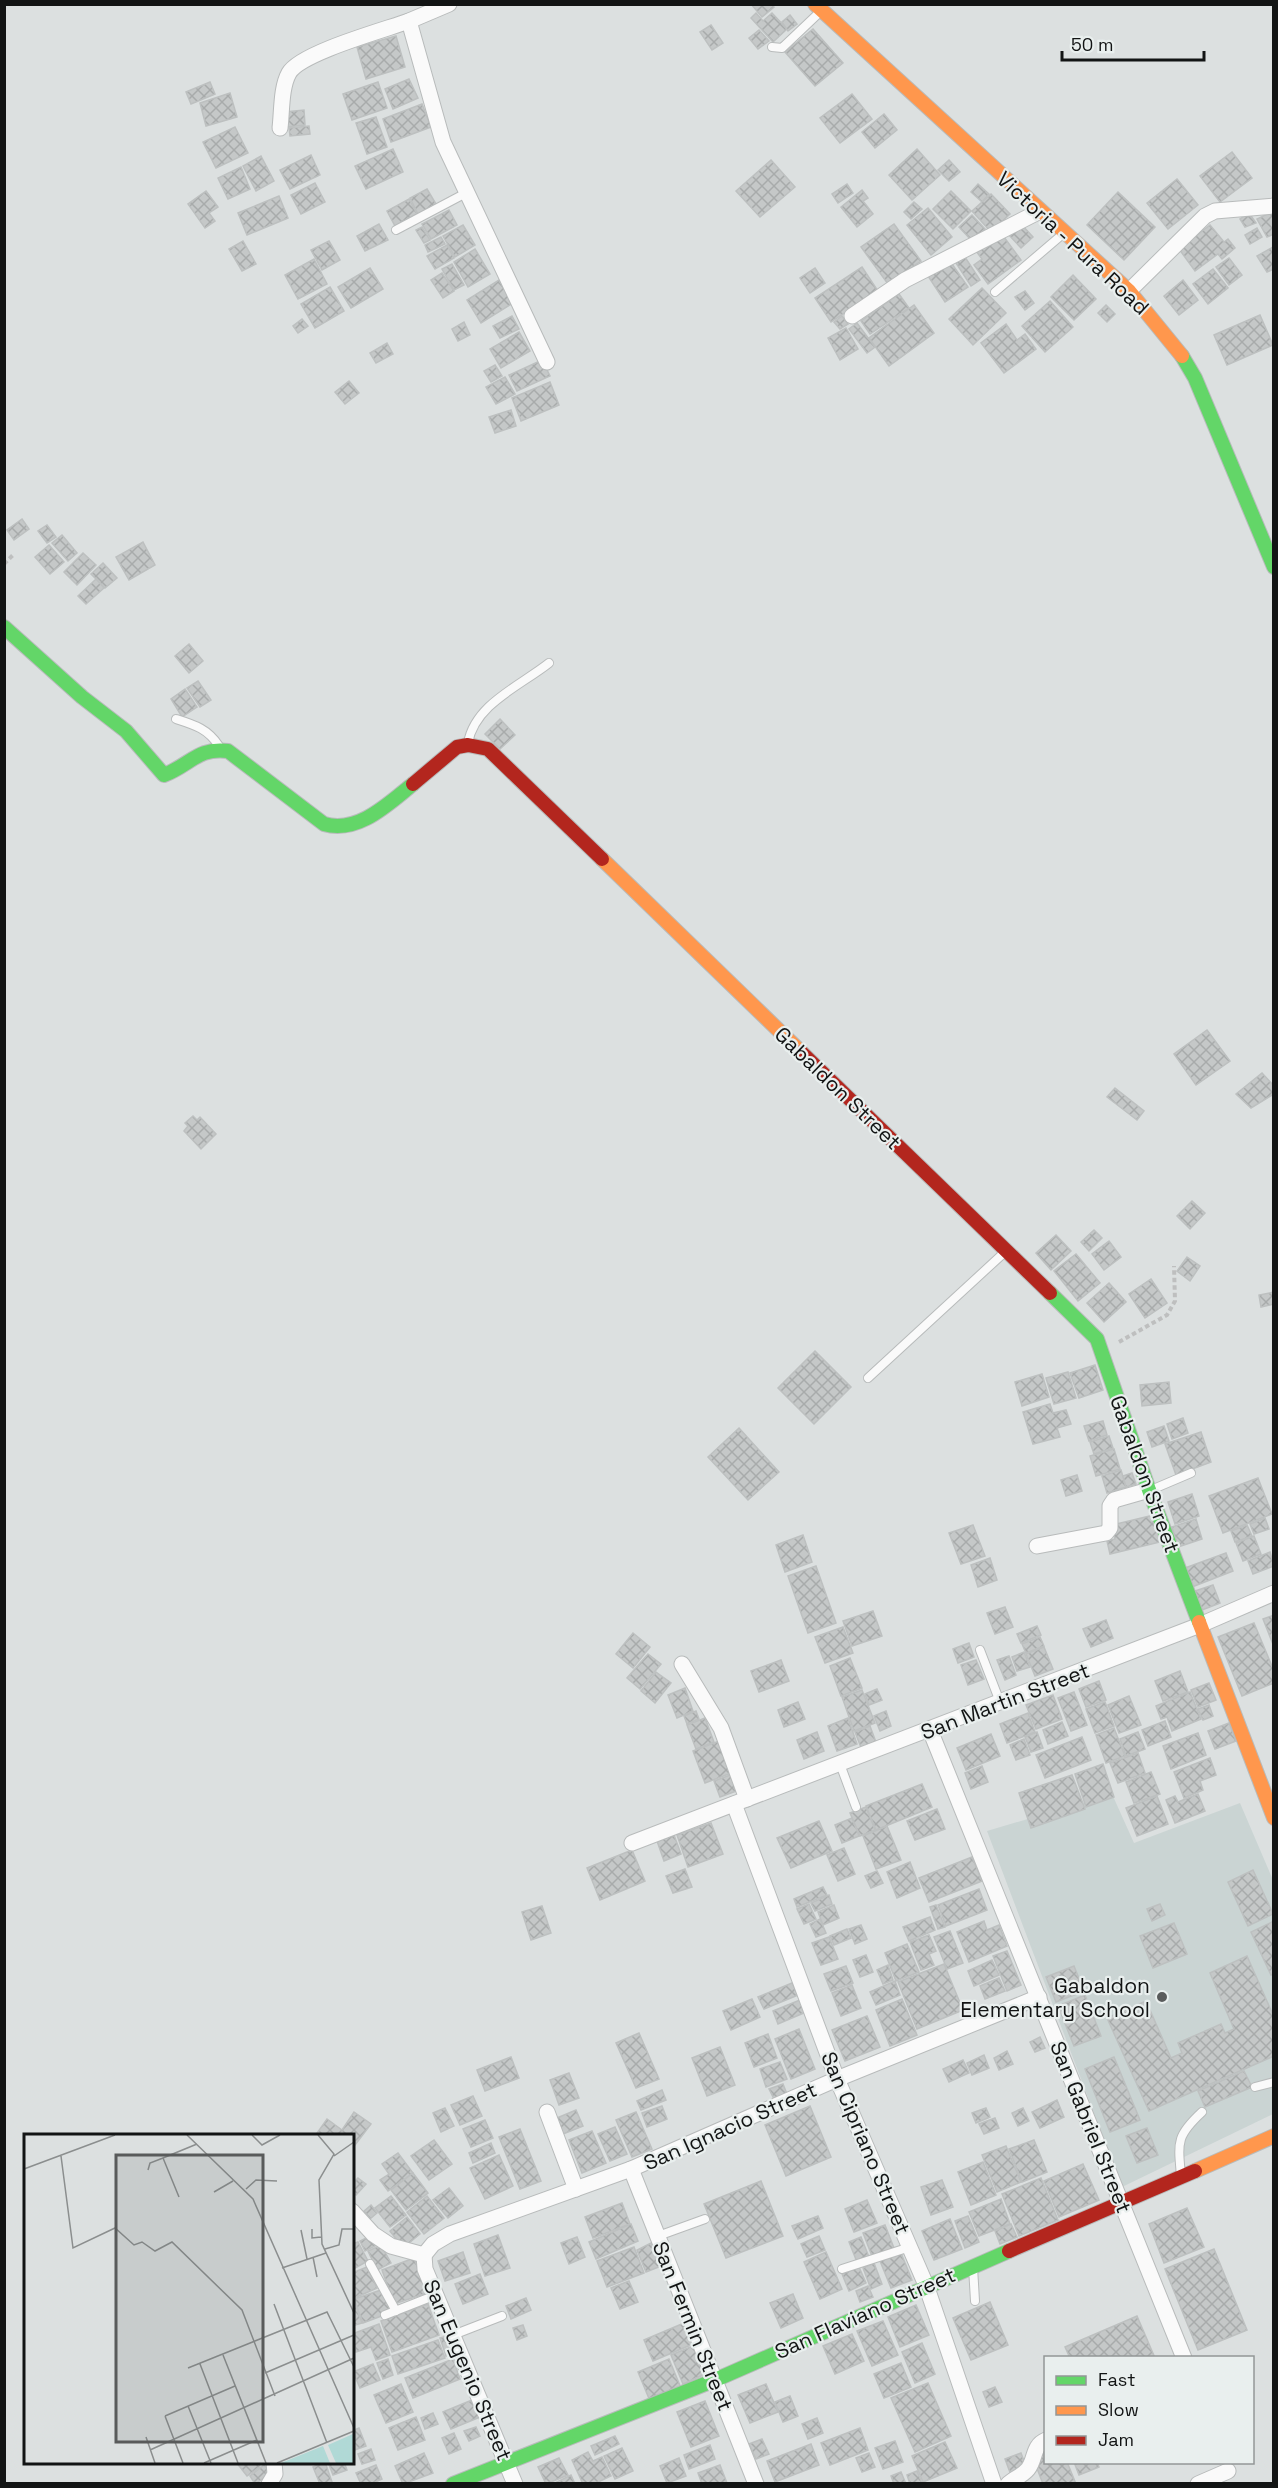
<svg xmlns="http://www.w3.org/2000/svg" width="1278" height="2488" viewBox="0 0 1278 2488" font-family="'Space Grotesk',sans-serif">
	<style>
		.built { fill: #cad4d3 }
		.building { fill: url(#building-cross-hatch); stroke: #bdc0c0; stroke-width: 1.5 }
		.lines { fill: none; stroke-linecap: round; stroke-linejoin: round }
		.lane-casing { stroke: #b8bbbb; stroke-width: 10 }
		.street-casing { stroke: #b8bbbb; stroke-width: 17 }
		.fast-casing { stroke: #b8bbbb; stroke-width: 16 }
		.slow-casing { stroke: #b8bbbb; stroke-width: 16 }
		.jam-casing { stroke: #b8bbbb; stroke-width: 16 }
		.path { stroke: #bebfbf; stroke-width: 4; stroke-dasharray: 4.5 3; stroke-linecap: butt }
		.lane { stroke: #fafafa; stroke-width: 8 }
		.street { stroke: #fafafa; stroke-width: 15 }
		.fast { stroke: #63d668; stroke-width: 14 }
		.slow { stroke: #ff974d; stroke-width: 14 }
		.jam { stroke: #b3261e; stroke-width: 14 }
		.poi-dot { fill: #595b5b; stroke: #e9efee; stroke-width: 2 }
		.labels { text-anchor: middle; dominant-baseline: central; stroke-width: 4.5; stroke-linejoin: round; paint-order: stroke }
		.street-label { font-size: 21px; fill: #121414; stroke: #e9efee }
		.poi-label { font-size: 21px; fill: #121414; stroke: #e9efee; text-anchor: end }
		.inset-road { fill: none; stroke: #8b8e8e; stroke-width: 1.5 }
		.view { fill: #595b5b; fill-opacity: 0.15; stroke: #595b5b; stroke-width: 3 }
		.inset-edge { fill: none; stroke: #121414; stroke-width: 3 }
	</style>
	<defs>
		<pattern id="building-cross-hatch" width="8" height="8" patternUnits="userSpaceOnUse" patternTransform="scale(1.5)"><rect width="8" height="8" fill="#c5c8c8"/><path d="M0 0l8 8M0 8l8-8" fill="none" stroke="#a8abab"/></pattern>
	</defs>
	<rect width="100%" height="100%" fill="#dce0e0"/>
	<path class="built" d="M 1112,1794 L 1134,1843 L 1240,1803 L 1273,1880 L 1273,2114 L 1122,2187 L 987,1831 Z"/>
	<g class="building">
		<path d="M 751,4 L 772,4 L 774,7 L 762,17 Z"/>
		<path d="M 756,13 L 763,21 L 772,13 L 787,29 L 773,42 L 751,18 Z"/>
		<path d="M 790,15 L 797,24 L 788,31 L 782,22 Z"/>
		<path d="M 711,25 L 723,43 L 712,50 L 700,32 Z"/>
		<path d="M 813,29 L 843,63 L 815,86 L 785,52 Z"/>
		<path d="M 759,30 L 769,41 L 758,49 L 749,38 Z"/>
		<path d="M 396,36 L 405,67 L 366,79 L 357,47 Z"/>
		<path d="M 409,79 L 418,98 L 393,109 L 385,89 Z"/>
		<path d="M 210,82 L 215,94 L 191,104 L 186,92 Z"/>
		<path d="M 378,82 L 387,108 L 352,120 L 343,94 Z"/>
		<path d="M 230,93 L 237,117 L 206,126 L 200,103 Z"/>
		<path d="M 852,94 L 872,119 L 840,143 L 820,118 Z"/>
		<path d="M 422,104 L 431,127 L 391,142 L 383,119 Z"/>
		<path d="M 304,110 L 305,125 L 287,127 L 285,112 Z"/>
		<path d="M 884,114 L 897,130 L 875,148 L 862,132 Z"/>
		<path d="M 376,117 L 387,147 L 367,154 L 356,123 Z"/>
		<path d="M 309,126 L 310,134 L 290,136 L 289,128 Z"/>
		<path d="M 235,127 L 248,153 L 216,168 L 203,142 Z"/>
		<path d="M 393,149 L 403,172 L 366,189 L 355,166 Z"/>
		<path d="M 917,149 L 940,175 L 912,200 L 889,175 Z"/>
		<path d="M 1232,152 L 1252,178 L 1220,202 L 1200,176 Z"/>
		<path d="M 311,155 L 320,175 L 290,189 L 280,170 Z"/>
		<path d="M 261,156 L 274,181 L 256,191 L 243,166 Z"/>
		<path d="M 771,160 L 795,187 L 760,217 L 736,191 Z"/>
		<path d="M 949,160 L 960,172 L 949,181 L 938,170 Z"/>
		<path d="M 241,167 L 250,189 L 228,199 L 218,178 Z"/>
		<path d="M 1177,179 L 1198,205 L 1168,229 L 1147,203 Z"/>
		<path d="M 315,183 L 325,202 L 301,214 L 291,195 Z"/>
		<path d="M 847,184 L 853,193 L 838,203 L 832,194 Z"/>
		<path d="M 978,184 L 989,194 L 982,202 L 971,192 Z"/>
		<path d="M 427,189 L 436,204 L 418,214 L 410,198 Z"/>
		<path d="M 862,190 L 868,198 L 863,201 L 873,214 L 857,227 L 841,207 Z"/>
		<path d="M 206,191 L 218,207 L 209,213 L 215,221 L 205,228 L 188,204 Z"/>
		<path d="M 951,191 L 971,211 L 953,229 L 933,209 Z"/>
		<path d="M 1118,192 L 1155,227 L 1124,260 L 1087,225 Z"/>
		<path d="M 991,194 L 1010,214 L 991,232 L 972,211 Z"/>
		<path d="M 279,196 L 288,218 L 247,235 L 238,213 Z"/>
		<path d="M 409,199 L 417,214 L 395,226 L 387,211 Z"/>
		<path d="M 914,202 L 922,209 L 911,219 L 904,212 Z"/>
		<path d="M 928,208 L 952,237 L 931,255 L 907,225 Z"/>
		<path d="M 449,210 L 457,225 L 431,239 L 422,224 Z"/>
		<path d="M 1274,211 L 1274,234 L 1267,237 L 1257,219 Z"/>
		<path d="M 1249,213 L 1256,223 L 1245,227 L 1240,219 Z"/>
		<path d="M 972,215 L 985,229 L 972,241 L 959,227 Z"/>
		<path d="M 379,224 L 388,240 L 365,251 L 357,236 Z"/>
		<path d="M 894,224 L 921,261 L 888,284 L 861,247 Z"/>
		<path d="M 1021,224 L 1033,237 L 1021,248 L 1009,235 Z"/>
		<path d="M 463,225 L 475,245 L 455,257 L 443,236 Z"/>
		<path d="M 1210,225 L 1224,242 L 1228,239 L 1235,248 L 1222,259 L 1218,254 L 1195,271 L 1179,249 Z"/>
		<path d="M 422,227 L 430,240 L 424,243 L 416,230 Z"/>
		<path d="M 1257,228 L 1262,237 L 1250,244 L 1245,235 Z"/>
		<path d="M 1001,233 L 1021,260 L 988,284 L 974,265 L 982,259 L 976,251 Z"/>
		<path d="M 441,237 L 445,244 L 428,252 L 425,245 Z"/>
		<path d="M 243,241 L 256,264 L 242,271 L 229,249 Z"/>
		<path d="M 329,241 L 340,260 L 322,270 L 311,250 Z"/>
		<path d="M 447,245 L 454,258 L 435,269 L 427,256 Z"/>
		<path d="M 1273,247 L 1274,269 L 1267,272 L 1257,256 Z"/>
		<path d="M 475,249 L 490,274 L 468,287 L 454,262 Z"/>
		<path d="M 963,254 L 980,280 L 971,286 L 954,260 Z"/>
		<path d="M 1229,258 L 1242,275 L 1229,285 L 1216,267 Z"/>
		<path d="M 314,259 L 327,284 L 298,299 L 285,275 Z"/>
		<path d="M 950,261 L 968,287 L 945,302 L 928,276 Z"/>
		<path d="M 452,264 L 464,285 L 454,290 L 442,269 Z"/>
		<path d="M 862,267 L 878,291 L 831,322 L 815,298 Z"/>
		<path d="M 370,268 L 383,289 L 351,308 L 338,287 Z"/>
		<path d="M 815,268 L 825,283 L 810,293 L 800,278 Z"/>
		<path d="M 1213,269 L 1228,288 L 1208,304 L 1193,284 Z"/>
		<path d="M 442,273 L 454,291 L 443,298 L 431,280 Z"/>
		<path d="M 1073,275 L 1096,299 L 1074,320 L 1051,297 Z"/>
		<path d="M 499,280 L 513,303 L 481,323 L 467,300 Z"/>
		<path d="M 1183,280 L 1198,300 L 1179,315 L 1164,296 Z"/>
		<path d="M 330,287 L 344,311 L 315,328 L 301,304 Z"/>
		<path d="M 982,288 L 1006,313 L 973,345 L 949,319 Z"/>
		<path d="M 1025,291 L 1034,303 L 1025,310 L 1015,297 Z"/>
		<path d="M 899,294 L 909,308 L 870,334 L 861,321 Z"/>
		<path d="M 1050,301 L 1073,327 L 1045,352 L 1022,326 Z"/>
		<path d="M 914,305 L 934,333 L 889,366 L 869,338 Z"/>
		<path d="M 1106,305 L 1115,314 L 1107,322 L 1098,313 Z"/>
		<path d="M 1260,315 L 1273,345 L 1227,365 L 1214,335 Z"/>
		<path d="M 512,316 L 519,329 L 500,338 L 493,326 Z"/>
		<path d="M 842,316 L 848,324 L 840,329 L 834,322 Z"/>
		<path d="M 302,319 L 308,326 L 298,333 L 293,326 Z"/>
		<path d="M 464,322 L 470,335 L 458,341 L 452,329 Z"/>
		<path d="M 857,323 L 875,347 L 867,353 L 849,329 Z"/>
		<path d="M 1006,324 L 1017,340 L 1025,334 L 1036,349 L 1004,373 L 981,343 Z"/>
		<path d="M 846,328 L 858,349 L 840,360 L 828,338 Z"/>
		<path d="M 519,332 L 530,351 L 501,368 L 490,349 Z"/>
		<path d="M 387,343 L 393,354 L 376,363 L 370,353 Z"/>
		<path d="M 542,360 L 550,376 L 517,391 L 509,375 Z"/>
		<path d="M 495,365 L 502,376 L 491,382 L 484,371 Z"/>
		<path d="M 505,377 L 515,394 L 496,404 L 486,387 Z"/>
		<path d="M 349,381 L 359,393 L 345,404 L 335,392 Z"/>
		<path d="M 550,382 L 559,405 L 521,421 L 512,398 Z"/>
		<path d="M 511,410 L 516,426 L 495,433 L 489,417 Z"/>
		<path d="M 22,519 L 29,529 L 14,540 L 7,530 Z"/>
		<path d="M 47,525 L 56,537 L 47,543 L 38,531 Z"/>
		<path d="M 62,535 L 77,553 L 68,561 L 52,543 Z"/>
		<path d="M 143,542 L 155,565 L 129,580 L 116,557 Z"/>
		<path d="M 49,545 L 64,562 L 50,574 L 35,557 Z"/>
		<path d="M 83,553 L 96,565 L 77,585 L 64,572 Z"/>
		<path d="M 103,563 L 117,578 L 105,588 L 91,574 Z"/>
		<path d="M 96,579 L 104,588 L 86,604 L 78,596 Z"/>
		<path d="M 189,644 L 203,661 L 189,673 L 175,656 Z"/>
		<path d="M 198,681 L 211,700 L 200,707 L 187,688 Z"/>
		<path d="M 185,689 L 197,707 L 182,717 L 171,699 Z"/>
		<path d="M 500,719 L 515,735 L 500,749 L 485,734 Z"/>
		<path d="M 1207,1030 L 1230,1061 L 1196,1085 L 1174,1054 Z"/>
		<path d="M 1262,1073 L 1274,1086 L 1274,1094 L 1251,1108 L 1236,1094 Z"/>
		<path d="M 1115,1088 L 1144,1111 L 1137,1120 L 1107,1097 Z"/>
		<path d="M 193,1116 L 197,1120 L 200,1117 L 216,1134 L 201,1149 L 184,1131 L 188,1126 L 185,1123 Z"/>
		<path d="M 1192,1201 L 1205,1213 L 1190,1229 L 1177,1216 Z"/>
		<path d="M 1094,1230 L 1102,1238 L 1089,1251 L 1081,1242 Z"/>
		<path d="M 1056,1235 L 1071,1251 L 1051,1270 L 1036,1253 Z"/>
		<path d="M 1109,1241 L 1121,1257 L 1104,1270 L 1092,1254 Z"/>
		<path d="M 1076,1254 L 1100,1283 L 1078,1301 L 1054,1271 Z"/>
		<path d="M 1187,1257 L 1200,1266 L 1190,1281 L 1177,1271 Z"/>
		<path d="M 1151,1279 L 1167,1303 L 1145,1318 L 1129,1294 Z"/>
		<path d="M 1109,1283 L 1126,1302 L 1104,1322 L 1087,1303 Z"/>
		<path d="M 1274,1292 L 1274,1304 L 1261,1307 L 1259,1295 Z"/>
		<path d="M 815,1351 L 851,1387 L 814,1424 L 778,1388 Z"/>
		<path d="M 1095,1365 L 1103,1390 L 1079,1398 L 1070,1373 Z"/>
		<path d="M 1068,1372 L 1076,1398 L 1054,1404 L 1046,1378 Z"/>
		<path d="M 1042,1374 L 1049,1397 L 1022,1406 L 1015,1382 Z"/>
		<path d="M 1169,1382 L 1171,1403 L 1142,1406 L 1140,1385 Z"/>
		<path d="M 1050,1404 L 1053,1413 L 1066,1410 L 1071,1424 L 1057,1428 L 1060,1437 L 1033,1444 L 1023,1412 Z"/>
		<path d="M 1183,1418 L 1188,1433 L 1172,1439 L 1167,1424 Z"/>
		<path d="M 1103,1421 L 1107,1435 L 1089,1441 L 1084,1426 Z"/>
		<path d="M 1164,1426 L 1169,1441 L 1152,1447 L 1147,1432 Z"/>
		<path d="M 739,1428 L 779,1472 L 748,1500 L 708,1457 Z"/>
		<path d="M 1201,1432 L 1211,1462 L 1176,1475 L 1165,1444 Z"/>
		<path d="M 1109,1436 L 1113,1448 L 1094,1454 L 1090,1442 Z"/>
		<path d="M 1114,1449 L 1120,1469 L 1096,1476 L 1090,1456 Z"/>
		<path d="M 1121,1470 L 1126,1487 L 1107,1493 L 1102,1476 Z"/>
		<path d="M 1132,1473 L 1136,1484 L 1126,1487 L 1123,1476 Z"/>
		<path d="M 1077,1475 L 1082,1491 L 1066,1496 L 1061,1480 Z"/>
		<path d="M 1258,1478 L 1272,1514 L 1223,1533 L 1209,1496 Z"/>
		<path d="M 1192,1494 L 1199,1516 L 1175,1524 L 1168,1502 Z"/>
		<path d="M 1154,1515 L 1160,1542 L 1110,1554 L 1107,1541 L 1115,1539 L 1112,1525 Z"/>
		<path d="M 1265,1518 L 1269,1529 L 1254,1534 L 1250,1524 Z"/>
		<path d="M 1196,1519 L 1202,1539 L 1178,1547 L 1172,1527 Z"/>
		<path d="M 973,1525 L 985,1556 L 961,1564 L 949,1533 Z"/>
		<path d="M 1247,1525 L 1252,1536 L 1235,1542 L 1231,1531 Z"/>
		<path d="M 803,1535 L 812,1562 L 785,1572 L 776,1545 Z"/>
		<path d="M 1254,1536 L 1261,1554 L 1243,1561 L 1236,1543 Z"/>
		<path d="M 1270,1552 L 1274,1566 L 1253,1574 L 1248,1561 Z"/>
		<path d="M 1226,1553 L 1233,1571 L 1192,1587 L 1185,1568 Z"/>
		<path d="M 990,1558 L 997,1580 L 978,1587 L 971,1565 Z"/>
		<path d="M 816,1566 L 836,1623 L 808,1633 L 788,1576 Z"/>
		<path d="M 1213,1585 L 1220,1603 L 1202,1610 L 1195,1591 Z"/>
		<path d="M 1005,1607 L 1013,1627 L 995,1634 L 987,1613 Z"/>
		<path d="M 873,1611 L 882,1636 L 852,1646 L 843,1621 Z"/>
		<path d="M 1274,1615 L 1274,1647 L 1263,1619 Z"/>
		<path d="M 1106,1620 L 1113,1638 L 1091,1647 L 1083,1629 Z"/>
		<path d="M 1254,1623 L 1274,1671 L 1274,1683 L 1242,1696 L 1218,1637 Z"/>
		<path d="M 1037,1626 L 1041,1635 L 1021,1643 L 1017,1634 Z"/>
		<path d="M 843,1627 L 853,1653 L 825,1663 L 815,1637 Z"/>
		<path d="M 633,1633 L 650,1647 L 633,1668 L 616,1654 Z"/>
		<path d="M 1040,1637 L 1044,1646 L 1026,1653 L 1022,1644 Z"/>
		<path d="M 969,1643 L 974,1657 L 958,1663 L 953,1649 Z"/>
		<path d="M 1044,1647 L 1053,1669 L 1035,1676 L 1026,1654 Z"/>
		<path d="M 1024,1652 L 1030,1667 L 1017,1671 L 1012,1657 Z"/>
		<path d="M 648,1654 L 661,1664 L 640,1689 L 627,1678 Z"/>
		<path d="M 1009,1656 L 1016,1675 L 1005,1680 L 997,1660 Z"/>
		<path d="M 850,1658 L 862,1688 L 841,1696 L 830,1666 Z"/>
		<path d="M 781,1660 L 789,1681 L 759,1692 L 751,1671 Z"/>
		<path d="M 976,1660 L 984,1679 L 968,1685 L 961,1665 Z"/>
		<path d="M 1180,1671 L 1188,1692 L 1163,1701 L 1155,1681 Z"/>
		<path d="M 656,1672 L 671,1683 L 655,1703 L 641,1691 Z"/>
		<path d="M 1099,1681 L 1106,1700 L 1086,1707 L 1079,1689 Z"/>
		<path d="M 1209,1683 L 1216,1700 L 1198,1707 L 1191,1690 Z"/>
		<path d="M 685,1688 L 693,1711 L 677,1718 L 668,1695 Z"/>
		<path d="M 877,1689 L 882,1700 L 869,1705 L 865,1694 Z"/>
		<path d="M 862,1690 L 875,1723 L 854,1731 L 842,1697 Z"/>
		<path d="M 1074,1692 L 1087,1725 L 1071,1731 L 1058,1698 Z"/>
		<path d="M 1190,1692 L 1201,1719 L 1172,1731 L 1167,1717 L 1161,1719 L 1156,1706 Z"/>
		<path d="M 1053,1695 L 1062,1719 L 1036,1729 L 1026,1705 Z"/>
		<path d="M 1129,1696 L 1141,1725 L 1119,1733 L 1108,1705 Z"/>
		<path d="M 798,1702 L 805,1719 L 784,1727 L 778,1710 Z"/>
		<path d="M 1105,1702 L 1114,1726 L 1095,1733 L 1086,1709 Z"/>
		<path d="M 1209,1705 L 1213,1716 L 1203,1720 L 1198,1709 Z"/>
		<path d="M 696,1711 L 699,1719 L 687,1724 L 684,1716 Z"/>
		<path d="M 886,1711 L 891,1726 L 880,1731 L 874,1716 Z"/>
		<path d="M 1028,1713 L 1035,1732 L 1007,1743 L 1000,1724 Z"/>
		<path d="M 705,1718 L 714,1742 L 696,1749 L 687,1725 Z"/>
		<path d="M 848,1718 L 857,1744 L 837,1751 L 828,1726 Z"/>
		<path d="M 1165,1721 L 1171,1737 L 1148,1746 L 1142,1730 Z"/>
		<path d="M 1062,1722 L 1068,1736 L 1048,1744 L 1043,1730 Z"/>
		<path d="M 1229,1723 L 1236,1741 L 1215,1749 L 1208,1731 Z"/>
		<path d="M 870,1726 L 877,1745 L 862,1750 L 855,1732 Z"/>
		<path d="M 1114,1728 L 1125,1756 L 1106,1763 L 1096,1735 Z"/>
		<path d="M 817,1732 L 824,1751 L 804,1759 L 797,1740 Z"/>
		<path d="M 1037,1732 L 1043,1748 L 1031,1752 L 1025,1737 Z"/>
		<path d="M 1138,1732 L 1145,1749 L 1126,1756 L 1120,1739 Z"/>
		<path d="M 1198,1733 L 1206,1755 L 1171,1769 L 1163,1746 Z"/>
		<path d="M 991,1734 L 1000,1756 L 966,1770 L 957,1748 Z"/>
		<path d="M 1082,1737 L 1091,1760 L 1045,1778 L 1036,1755 Z"/>
		<path d="M 1024,1739 L 1030,1755 L 1016,1760 L 1010,1745 Z"/>
		<path d="M 722,1740 L 734,1772 L 705,1783 L 693,1751 Z"/>
		<path d="M 1138,1753 L 1145,1773 L 1118,1783 L 1110,1763 Z"/>
		<path d="M 1210,1758 L 1216,1775 L 1200,1781 L 1203,1790 L 1184,1798 L 1174,1772 Z"/>
		<path d="M 1103,1764 L 1114,1797 L 1086,1807 L 1075,1774 Z"/>
		<path d="M 982,1766 L 988,1782 L 971,1789 L 965,1773 Z"/>
		<path d="M 1151,1772 L 1160,1794 L 1134,1803 L 1126,1782 Z"/>
		<path d="M 733,1774 L 739,1790 L 720,1797 L 714,1781 Z"/>
		<path d="M 1072,1775 L 1085,1809 L 1031,1828 L 1019,1793 Z"/>
		<path d="M 922,1784 L 932,1807 L 876,1830 L 866,1806 Z"/>
		<path d="M 1198,1794 L 1205,1811 L 1175,1823 L 1166,1800 L 1175,1796 L 1178,1802 Z"/>
		<path d="M 1157,1796 L 1168,1824 L 1137,1836 L 1126,1808 Z"/>
		<path d="M 866,1807 L 875,1830 L 860,1836 L 850,1813 Z"/>
		<path d="M 937,1809 L 945,1829 L 915,1840 L 907,1821 Z"/>
		<path d="M 852,1818 L 859,1836 L 842,1843 L 835,1825 Z"/>
		<path d="M 819,1821 L 832,1851 L 791,1868 L 777,1838 Z"/>
		<path d="M 711,1823 L 723,1854 L 688,1867 L 677,1835 Z"/>
		<path d="M 887,1826 L 901,1860 L 876,1869 L 863,1836 Z"/>
		<path d="M 674,1835 L 681,1854 L 664,1861 L 657,1841 Z"/>
		<path d="M 844,1848 L 855,1874 L 838,1881 L 827,1855 Z"/>
		<path d="M 632,1850 L 645,1881 L 600,1900 L 587,1868 Z"/>
		<path d="M 972,1857 L 982,1881 L 929,1902 L 919,1878 Z"/>
		<path d="M 910,1862 L 920,1888 L 897,1898 L 887,1872 Z"/>
		<path d="M 685,1869 L 692,1887 L 673,1893 L 666,1876 Z"/>
		<path d="M 1253,1870 L 1273,1914 L 1248,1926 L 1228,1882 Z"/>
		<path d="M 877,1871 L 883,1883 L 871,1888 L 865,1876 Z"/>
		<path d="M 823,1887 L 827,1895 L 797,1907 L 794,1899 Z"/>
		<path d="M 979,1889 L 987,1910 L 946,1926 L 938,1905 Z"/>
		<path d="M 829,1895 L 832,1904 L 815,1911 L 811,1903 Z"/>
		<path d="M 809,1904 L 816,1919 L 804,1924 L 797,1909 Z"/>
		<path d="M 1160,1904 L 1165,1915 L 1152,1921 L 1147,1909 Z"/>
		<path d="M 834,1905 L 839,1918 L 823,1925 L 818,1912 Z"/>
		<path d="M 936,1905 L 945,1927 L 938,1929 L 930,1907 Z"/>
		<path d="M 542,1906 L 551,1933 L 531,1940 L 522,1912 Z"/>
		<path d="M 930,1917 L 935,1930 L 909,1941 L 903,1927 Z"/>
		<path d="M 820,1919 L 826,1933 L 816,1937 L 810,1924 Z"/>
		<path d="M 984,1921 L 987,1930 L 999,1925 L 1007,1946 L 969,1962 L 957,1932 Z"/>
		<path d="M 1274,1921 L 1274,1974 L 1271,1975 L 1251,1932 Z"/>
		<path d="M 1174,1923 L 1187,1954 L 1153,1968 L 1140,1936 Z"/>
		<path d="M 861,1925 L 867,1939 L 855,1944 L 849,1929 Z"/>
		<path d="M 847,1929 L 851,1938 L 834,1945 L 830,1936 Z"/>
		<path d="M 950,1931 L 963,1963 L 947,1969 L 934,1937 Z"/>
		<path d="M 929,1935 L 936,1951 L 929,1954 L 934,1965 L 921,1970 L 910,1942 Z"/>
		<path d="M 829,1937 L 838,1959 L 821,1965 L 812,1943 Z"/>
		<path d="M 907,1944 L 919,1972 L 896,1981 L 885,1953 Z"/>
		<path d="M 1007,1951 L 1021,1985 L 1007,1991 L 993,1956 Z"/>
		<path d="M 866,1955 L 873,1972 L 860,1977 L 853,1960 Z"/>
		<path d="M 1247,1956 L 1274,2017 L 1274,2056 L 1149,2111 L 1107,2018 L 1146,2001 L 1171,2058 L 1182,2053 L 1178,2043 L 1221,2024 L 1225,2033 L 1234,2029 L 1210,1973 Z"/>
		<path d="M 992,1960 L 999,1975 L 974,1986 L 968,1971 Z"/>
		<path d="M 944,1964 L 963,2010 L 917,2029 L 898,1982 Z"/>
		<path d="M 888,1965 L 893,1980 L 883,1984 L 877,1970 Z"/>
		<path d="M 846,1966 L 853,1983 L 831,1991 L 824,1974 Z"/>
		<path d="M 1074,1966 L 1084,1991 L 1056,2002 L 1046,1977 Z"/>
		<path d="M 999,1978 L 1005,1991 L 985,1999 L 980,1986 Z"/>
		<path d="M 895,1981 L 900,1995 L 876,2005 L 870,1992 Z"/>
		<path d="M 792,1983 L 798,1995 L 764,2009 L 758,1997 Z"/>
		<path d="M 852,1985 L 861,2008 L 841,2016 L 832,1993 Z"/>
		<path d="M 1085,1995 L 1101,2036 L 1074,2046 L 1058,2006 Z"/>
		<path d="M 752,1999 L 760,2017 L 731,2030 L 723,2011 Z"/>
		<path d="M 902,1999 L 917,2035 L 890,2046 L 876,2010 Z"/>
		<path d="M 800,2000 L 806,2012 L 778,2024 L 773,2011 Z"/>
		<path d="M 867,2016 L 880,2047 L 845,2061 L 832,2030 Z"/>
		<path d="M 799,2029 L 815,2069 L 791,2079 L 775,2039 Z"/>
		<path d="M 639,2033 L 659,2079 L 636,2088 L 616,2043 Z"/>
		<path d="M 768,2034 L 777,2058 L 754,2067 L 745,2043 Z"/>
		<path d="M 1040,2037 L 1045,2048 L 1035,2052 L 1030,2042 Z"/>
		<path d="M 720,2047 L 735,2085 L 707,2096 L 692,2058 Z"/>
		<path d="M 1007,2051 L 1013,2064 L 999,2070 L 994,2058 Z"/>
		<path d="M 984,2055 L 989,2068 L 972,2075 L 967,2063 Z"/>
		<path d="M 511,2057 L 519,2078 L 485,2091 L 477,2070 Z"/>
		<path d="M 1114,2057 L 1140,2120 L 1110,2132 L 1085,2069 Z"/>
		<path d="M 963,2060 L 969,2073 L 949,2082 L 943,2069 Z"/>
		<path d="M 780,2062 L 787,2079 L 766,2087 L 760,2069 Z"/>
		<path d="M 1244,2071 L 1252,2087 L 1205,2107 L 1198,2091 Z"/>
		<path d="M 569,2073 L 579,2098 L 559,2105 L 550,2080 Z"/>
		<path d="M 783,2084 L 787,2094 L 774,2099 L 769,2089 Z"/>
		<path d="M 662,2090 L 666,2100 L 641,2110 L 637,2101 Z"/>
		<path d="M 473,2096 L 482,2116 L 460,2125 L 451,2105 Z"/>
		<path d="M 1057,2100 L 1064,2117 L 1040,2128 L 1032,2112 Z"/>
		<path d="M 662,2106 L 667,2119 L 647,2127 L 642,2113 Z"/>
		<path d="M 810,2106 L 831,2157 L 786,2176 L 765,2125 Z"/>
		<path d="M 445,2108 L 454,2126 L 441,2132 L 433,2113 Z"/>
		<path d="M 986,2108 L 990,2117 L 976,2123 L 972,2113 Z"/>
		<path d="M 1023,2108 L 1029,2121 L 1018,2126 L 1012,2113 Z"/>
		<path d="M 576,2110 L 583,2126 L 563,2134 L 557,2118 Z"/>
		<path d="M 354,2112 L 371,2124 L 352,2149 L 352,2136 L 315,2136 L 327,2119 L 342,2130 Z"/>
		<path d="M 636,2112 L 652,2149 L 632,2157 L 616,2120 Z"/>
		<path d="M 995,2118 L 999,2128 L 984,2134 L 979,2124 Z"/>
		<path d="M 485,2120 L 493,2138 L 471,2147 L 463,2129 Z"/>
		<path d="M 615,2127 L 627,2154 L 610,2161 L 598,2134 Z"/>
		<path d="M 1147,2128 L 1158,2155 L 1137,2163 L 1126,2136 Z"/>
		<path d="M 520,2129 L 541,2181 L 520,2189 L 499,2137 Z"/>
		<path d="M 592,2131 L 606,2163 L 582,2173 L 569,2140 Z"/>
		<path d="M 434,2140 L 452,2164 L 429,2180 L 411,2156 Z"/>
		<path d="M 1034,2140 L 1047,2172 L 1022,2182 L 1009,2149 Z"/>
		<path d="M 491,2143 L 495,2153 L 473,2163 L 469,2153 Z"/>
		<path d="M 1006,2146 L 1021,2182 L 997,2192 L 982,2155 Z"/>
		<path d="M 398,2153 L 413,2173 L 388,2191 L 380,2180 L 389,2174 L 382,2164 Z"/>
		<path d="M 499,2155 L 513,2186 L 485,2199 L 470,2168 Z"/>
		<path d="M 983,2162 L 996,2195 L 971,2205 L 958,2172 Z"/>
		<path d="M 1083,2164 L 1099,2200 L 1059,2217 L 1044,2181 Z"/>
		<path d="M 413,2173 L 428,2193 L 406,2210 L 391,2190 Z"/>
		<path d="M 358,2178 L 366,2184 L 356,2195 L 352,2192 L 352,2184 Z"/>
		<path d="M 1041,2178 L 1058,2220 L 1019,2236 L 1002,2194 Z"/>
		<path d="M 942,2180 L 953,2207 L 931,2215 L 921,2187 Z"/>
		<path d="M 761,2181 L 783,2236 L 726,2258 L 704,2204 Z"/>
		<path d="M 449,2188 L 463,2206 L 448,2218 L 433,2200 Z"/>
		<path d="M 391,2196 L 406,2215 L 390,2227 L 375,2208 Z"/>
		<path d="M 427,2196 L 444,2218 L 424,2234 L 407,2212 Z"/>
		<path d="M 1001,2199 L 1010,2224 L 979,2236 L 969,2212 Z"/>
		<path d="M 867,2200 L 877,2223 L 854,2232 L 845,2209 Z"/>
		<path d="M 622,2203 L 630,2224 L 593,2238 L 585,2217 Z"/>
		<path d="M 371,2205 L 377,2213 L 370,2219 L 364,2211 Z"/>
		<path d="M 1187,2208 L 1204,2247 L 1164,2263 L 1149,2224 Z"/>
		<path d="M 818,2216 L 823,2228 L 798,2239 L 792,2226 Z"/>
		<path d="M 968,2216 L 979,2242 L 965,2248 L 955,2221 Z"/>
		<path d="M 407,2217 L 420,2234 L 403,2248 L 390,2231 Z"/>
		<path d="M 950,2219 L 962,2249 L 934,2260 L 922,2231 Z"/>
		<path d="M 631,2224 L 638,2241 L 596,2259 L 589,2242 Z"/>
		<path d="M 1011,2224 L 1017,2237 L 1000,2244 L 995,2231 Z"/>
		<path d="M 885,2225 L 894,2248 L 872,2256 L 863,2233 Z"/>
		<path d="M 372,2235 L 377,2245 L 365,2251 L 360,2241 Z"/>
		<path d="M 498,2235 L 510,2268 L 485,2276 L 474,2244 Z"/>
		<path d="M 819,2236 L 825,2250 L 807,2257 L 801,2244 Z"/>
		<path d="M 577,2237 L 585,2257 L 569,2264 L 561,2243 Z"/>
		<path d="M 861,2237 L 869,2257 L 857,2262 L 849,2242 Z"/>
		<path d="M 358,2242 L 368,2261 L 355,2268 L 352,2244 Z"/>
		<path d="M 651,2243 L 661,2266 L 646,2272 L 637,2250 Z"/>
		<path d="M 381,2245 L 391,2263 L 377,2270 L 368,2251 Z"/>
		<path d="M 634,2247 L 644,2273 L 607,2287 L 597,2261 Z"/>
		<path d="M 1214,2249 L 1247,2330 L 1198,2350 L 1165,2269 Z"/>
		<path d="M 463,2252 L 470,2273 L 445,2281 L 438,2261 Z"/>
		<path d="M 826,2252 L 842,2289 L 820,2299 L 804,2262 Z"/>
		<path d="M 901,2253 L 912,2280 L 891,2288 L 880,2261 Z"/>
		<path d="M 414,2258 L 427,2293 L 394,2304 L 382,2270 Z"/>
		<path d="M 874,2263 L 882,2284 L 871,2289 L 863,2268 Z"/>
		<path d="M 367,2267 L 377,2288 L 352,2299 L 352,2273 Z"/>
		<path d="M 859,2267 L 866,2283 L 849,2291 L 842,2274 Z"/>
		<path d="M 480,2274 L 488,2294 L 463,2304 L 455,2284 Z"/>
		<path d="M 629,2281 L 638,2302 L 620,2309 L 611,2288 Z"/>
		<path d="M 868,2286 L 873,2297 L 860,2302 L 856,2291 Z"/>
		<path d="M 384,2289 L 392,2312 L 363,2323 L 354,2299 Z"/>
		<path d="M 793,2294 L 803,2318 L 781,2328 L 770,2303 Z"/>
		<path d="M 526,2298 L 531,2310 L 511,2319 L 506,2306 Z"/>
		<path d="M 990,2302 L 1008,2345 L 971,2360 L 953,2318 Z"/>
		<path d="M 355,2304 L 362,2323 L 352,2326 L 352,2305 Z"/>
		<path d="M 428,2304 L 439,2335 L 392,2352 L 381,2321 Z"/>
		<path d="M 916,2305 L 929,2335 L 900,2347 L 888,2317 Z"/>
		<path d="M 1137,2316 L 1155,2358 L 1070,2358 L 1065,2347 Z"/>
		<path d="M 883,2321 L 898,2355 L 872,2366 L 857,2331 Z"/>
		<path d="M 684,2323 L 693,2344 L 653,2361 L 644,2340 Z"/>
		<path d="M 379,2324 L 390,2355 L 376,2360 L 371,2347 L 356,2352 L 352,2334 Z"/>
		<path d="M 523,2325 L 527,2336 L 517,2340 L 513,2328 Z"/>
		<path d="M 852,2334 L 864,2361 L 835,2374 L 823,2346 Z"/>
		<path d="M 451,2335 L 457,2352 L 446,2356 L 440,2338 Z"/>
		<path d="M 438,2340 L 445,2358 L 398,2374 L 392,2356 Z"/>
		<path d="M 922,2343 L 935,2374 L 915,2383 L 902,2352 Z"/>
		<path d="M 693,2346 L 705,2374 L 683,2384 L 671,2355 Z"/>
		<path d="M 388,2359 L 393,2375 L 383,2379 L 377,2363 Z"/>
		<path d="M 453,2359 L 460,2379 L 413,2398 L 405,2378 Z"/>
		<path d="M 669,2359 L 681,2388 L 650,2401 L 638,2372 Z"/>
		<path d="M 901,2363 L 911,2387 L 884,2398 L 874,2374 Z"/>
		<path d="M 373,2364 L 380,2380 L 360,2388 L 353,2372 Z"/>
		<path d="M 928,2383 L 951,2436 L 915,2452 L 891,2398 Z"/>
		<path d="M 401,2384 L 413,2412 L 386,2423 L 374,2395 Z"/>
		<path d="M 766,2384 L 778,2412 L 750,2423 L 738,2395 Z"/>
		<path d="M 995,2387 L 1002,2402 L 989,2407 L 983,2392 Z"/>
		<path d="M 790,2396 L 798,2416 L 783,2422 L 775,2402 Z"/>
		<path d="M 472,2400 L 480,2417 L 451,2429 L 443,2412 Z"/>
		<path d="M 705,2401 L 719,2436 L 691,2447 L 677,2412 Z"/>
		<path d="M 433,2413 L 438,2424 L 425,2429 L 421,2418 Z"/>
		<path d="M 416,2417 L 425,2440 L 398,2450 L 389,2428 Z"/>
		<path d="M 817,2418 L 823,2433 L 808,2439 L 802,2424 Z"/>
		<path d="M 476,2427 L 480,2436 L 469,2441 L 464,2431 Z"/>
		<path d="M 359,2428 L 366,2446 L 352,2451 L 352,2431 Z"/>
		<path d="M 860,2428 L 868,2450 L 830,2465 L 821,2443 Z"/>
		<path d="M 454,2433 L 461,2449 L 449,2454 L 442,2438 Z"/>
		<path d="M 615,2436 L 619,2444 L 595,2455 L 591,2446 Z"/>
		<path d="M 762,2439 L 769,2454 L 756,2459 L 749,2444 Z"/>
		<path d="M 895,2441 L 903,2462 L 883,2469 L 875,2448 Z"/>
		<path d="M 945,2442 L 957,2468 L 923,2482 L 912,2456 Z"/>
		<path d="M 811,2444 L 819,2465 L 775,2482 L 767,2461 Z"/>
		<path d="M 710,2445 L 715,2459 L 689,2469 L 684,2455 Z"/>
		<path d="M 622,2448 L 633,2471 L 615,2479 L 604,2456 Z"/>
		<path d="M 371,2449 L 375,2460 L 362,2464 L 358,2454 Z"/>
		<path d="M 588,2452 L 593,2461 L 602,2457 L 611,2476 L 594,2484 L 583,2484 L 572,2460 Z"/>
		<path d="M 424,2453 L 433,2473 L 403,2484 L 395,2466 Z"/>
		<path d="M 869,2453 L 875,2467 L 862,2472 L 856,2458 Z"/>
		<path d="M 1021,2453 L 1027,2469 L 1011,2475 L 1005,2459 Z"/>
		<path d="M 1046,2453 L 1046,2462 L 1067,2462 L 1076,2484 L 1043,2484 L 1033,2458 Z"/>
		<path d="M 559,2458 L 568,2475 L 546,2484 L 538,2467 Z"/>
		<path d="M 679,2458 L 686,2476 L 667,2483 L 660,2466 Z"/>
		<path d="M 236,2462 L 257,2462 L 260,2467 L 247,2476 Z"/>
		<path d="M 325,2462 L 332,2482 L 329,2484 L 320,2484 L 313,2467 Z"/>
		<path d="M 328,2462 L 344,2462 L 347,2470 L 333,2475 Z"/>
		<path d="M 1074,2462 L 1097,2462 L 1099,2467 L 1079,2475 Z"/>
		<path d="M 264,2465 L 271,2473 L 255,2484 L 250,2476 Z"/>
		<path d="M 376,2465 L 382,2479 L 371,2484 L 361,2484 L 356,2473 Z"/>
		<path d="M 720,2465 L 727,2483 L 702,2484 L 698,2473 Z"/>
		<path d="M 917,2471 L 922,2483 L 910,2484 L 907,2475 Z"/>
		<path d="M 901,2472 L 906,2484 L 894,2484 L 891,2476 Z"/>
		<path d="M 571,2475 L 575,2484 L 553,2484 Z"/>
	</g>
	<g class="lines">
		<g class="lane-casing">
			<g id="lane">
				<path d="M 772,47 L 782,48 L 821,11"/>
				<path d="M 396,230 L 466,193"/>
				<path d="M 995,292 L 1064,233"/>
				<path d="M 176,719 C 195,725 208,729 219,746"/>
				<path d="M 468,743 C 475,704 520,686 549,663"/>
				<path d="M 868,1378 L 1006,1251"/>
				<path d="M 1151,1490 L 1191,1473"/>
				<path d="M 980,1650 L 1000,1702"/>
				<path d="M 840,1764 L 856,1807"/>
				<path d="M 1255,2087 L 1274,2082"/>
				<path d="M 1181,2176 C 1178,2142 1176,2136 1202,2112"/>
				<path d="M 658,2236 L 705,2219"/>
				<path d="M 370,2264 L 396,2311"/>
				<path d="M 973,2267 L 975,2301"/>
				<path d="M 842,2269 L 910,2247"/>
				<path d="M 385,2315 L 436,2295"/>
				<path d="M 453,2335 L 502,2316"/>
			</g>
		</g>
		<g class="street-casing">
			<g id="street">
				<path d="M 449,4 L 409,21 L 443,142 L 547,362"/>
				<path d="M 280,128 C 282,111 281,87 289,73 C 300,53 384,30 409,21"/>
				<path d="M 1129,291 L 1205,216 L 1215,211 L 1274,206"/>
				<path d="M 852,316 L 905,280 L 1040,211"/>
				<path d="M 1037,1546 L 1106,1533 L 1110,1528 L 1110,1506 L 1114,1500 L 1149,1490"/>
				<path d="M 682,1664 L 721,1728 L 747,1799"/>
				<path d="M 930,1730 L 1184,2358"/>
				<path d="M 734,1804 L 837,2079 L 926,2285 L 994,2484"/>
				<path d="M 632,1843 L 1200,1625 L 1274,1593"/>
				<path d="M 547,2112 L 576,2189"/>
				<path d="M 631,2169 L 756,2484"/>
				<path d="M 352,2211 L 373,2234 L 391,2246 L 424,2255"/>
				<path d="M 424,2255 L 433,2244 L 450,2234 L 631,2169 L 837,2079 L 1039,1997"/>
				<path d="M 424,2255 L 425,2269 L 515,2484"/>
				<path d="M 269,2484 L 275,2474 L 274,2462"/>
				<path d="M 1008,2484 C 1014,2479 1023,2475 1028,2469 C 1036,2459 1032,2446 1046,2440"/>
				<path d="M 1198,2484 L 1228,2471"/>
			</g>
		</g>
		<g class="fast-casing">
			<g id="fast">
				<path d="M 1182,356 L 1195,378 L 1274,567"/>
				<path d="M 4,627 L 82,697 L 126,731 L 164,775 C 190,765 198,747 228,751 L 324,824 C 358,834 388,804 413,784"/>
				<path d="M 1050,1293 L 1097,1339 L 1149,1490 L 1199,1622"/>
				<path d="M 453,2484 L 715,2380 L 1009,2251"/>
			</g>
		</g>
		<g class="slow-casing">
			<g id="slow">
				<path d="M 815,4 L 1129,291 L 1182,356"/>
				<path d="M 602,859 L 801,1052"/>
				<path d="M 1199,1622 L 1274,1818"/>
				<path d="M 1195,2171 L 1274,2136"/>
			</g>
		</g>
		<g class="jam-casing">
			<g id="jam">
				<path d="M 413,784 L 457,747 L 468,745 L 488,749 L 602,859"/>
				<path d="M 801,1052 L 1050,1293"/>
				<path d="M 1009,2251 L 1195,2171"/>
			</g>
		</g>
		<g class="path">
			<path d="M 4,564 L 13,555"/>
			<path d="M 1119,1342 L 1167,1315 L 1175,1301 L 1174,1266"/>
		</g>
		<use href="#lane" class="lane"/>
		<use href="#street" class="street"/>
		<use href="#fast" class="fast"/>
		<use href="#slow" class="slow"/>
		<use href="#jam" class="jam"/>
	</g>
	<circle class="poi-dot" cx="1162" cy="1997" r="6"/>
	<g class="labels">
		<g class="street-label">
			<text transform="translate(1073 243) rotate(43)">Victoria - Pura Road</text>
			<text transform="translate(838 1088) rotate(44)">Gabaldon Street</text>
			<text transform="translate(1145 1474) rotate(70)">Gabaldon Street</text>
			<text transform="translate(1005 1701) rotate(-21)">San Martin Street</text>
			<text transform="translate(730 2126) rotate(-24)">San Ignacio Street</text>
			<text transform="translate(1091 2127) rotate(68)">San Gabriel Street</text>
			<text transform="translate(866 2143) rotate(67)">San Cipriano Street</text>
			<text transform="translate(865 2313) rotate(-24)">San Flaviano Street</text>
			<text transform="translate(693 2326) rotate(68)">San Fermin Street</text>
			<text transform="translate(468 2370) rotate(67)">San Eugenio Street</text>
		</g>
		<g class="poi-label">
			<text x="1150" y="1985">Gabaldon<tspan x="1150" dy="24">Elementary School</tspan></text>
		</g>
	</g>
	<g transform="translate(24 2134)">
		<rect width="330" height="330" fill="#dce0e0"/>
		<path d="M 329,300 L 330,329 L 312,329 L 304,311 ZM 299,312 L 306,329 L 257,329 Z" fill="#b0d9d6"/>
		<path class="inset-road" d="M 163,1 L 229,65 L 330,294M 228,1 L 238,11 L 256,1M 294,1 L 310,20 L 295,46 L 298,110 L 330,179M 37,22 L 49,114 L 91,94 L 110,111 L 118,108 L 131,117 L 148,108 L 218,176 L 251,262M 310,22 L 330,8M 0,35 L 91,1M 124,36 L 126,29 L 139,24M 222,55 L 232,46 L 253,47M 190,58 L 209,47M 155,63 L 139,24 L 173,10M 288,95 L 288,104 L 297,103M 277,96 L 283,125M 301,115 L 315,111 L 318,95 L 330,95M 289,123 L 293,143M 258,134 L 302,119M 250,170 L 303,309M 199,221 L 242,329M 176,230 L 214,329M 164,234 L 303,178 L 330,233M 241,239 L 330,201M 164,272 L 187,329M 141,282 L 211,252M 141,282 L 159,329M 122,303 L 131,329M 126,316 L 330,224M 180,329 L 233,306M 253,329 L 330,297"/>
		<path class="view" d="M 92,21 L 239,21 L 239,308 L 92,308 Z"/>
		<rect width="330" height="330" class="inset-edge"/>
	</g>
	<rect width="1278" height="2488" fill="none" stroke="#121414" stroke-width="12"/>
	<rect x="1044" y="2356" width="210" height="108" fill="#e9efee" stroke="#939797" stroke-width="1.5"/>
	<rect x="1056" y="2376" width="30" height="9" fill="#63d668" stroke="#939797" stroke-width="1.5"/>
	<text x="1098" y="2386" font-size="18" fill="#121414">Fast</text>
	<rect x="1056" y="2406" width="30" height="9" fill="#ff974d" stroke="#939797" stroke-width="1.5"/>
	<text x="1098" y="2416" font-size="18" fill="#121414">Slow</text>
	<rect x="1056" y="2436" width="30" height="9" fill="#b3261e" stroke="#939797" stroke-width="1.5"/>
	<text x="1098" y="2446" font-size="18" fill="#121414">Jam</text>
	<path d="M1062 51v9h142v-9" fill="none" stroke="#121414" stroke-width="3"/>
	<text x="1071" y="51" font-size="18" fill="#121414" stroke="#e9efee" stroke-width="4.5" paint-order="stroke">50 m</text>
</svg>
